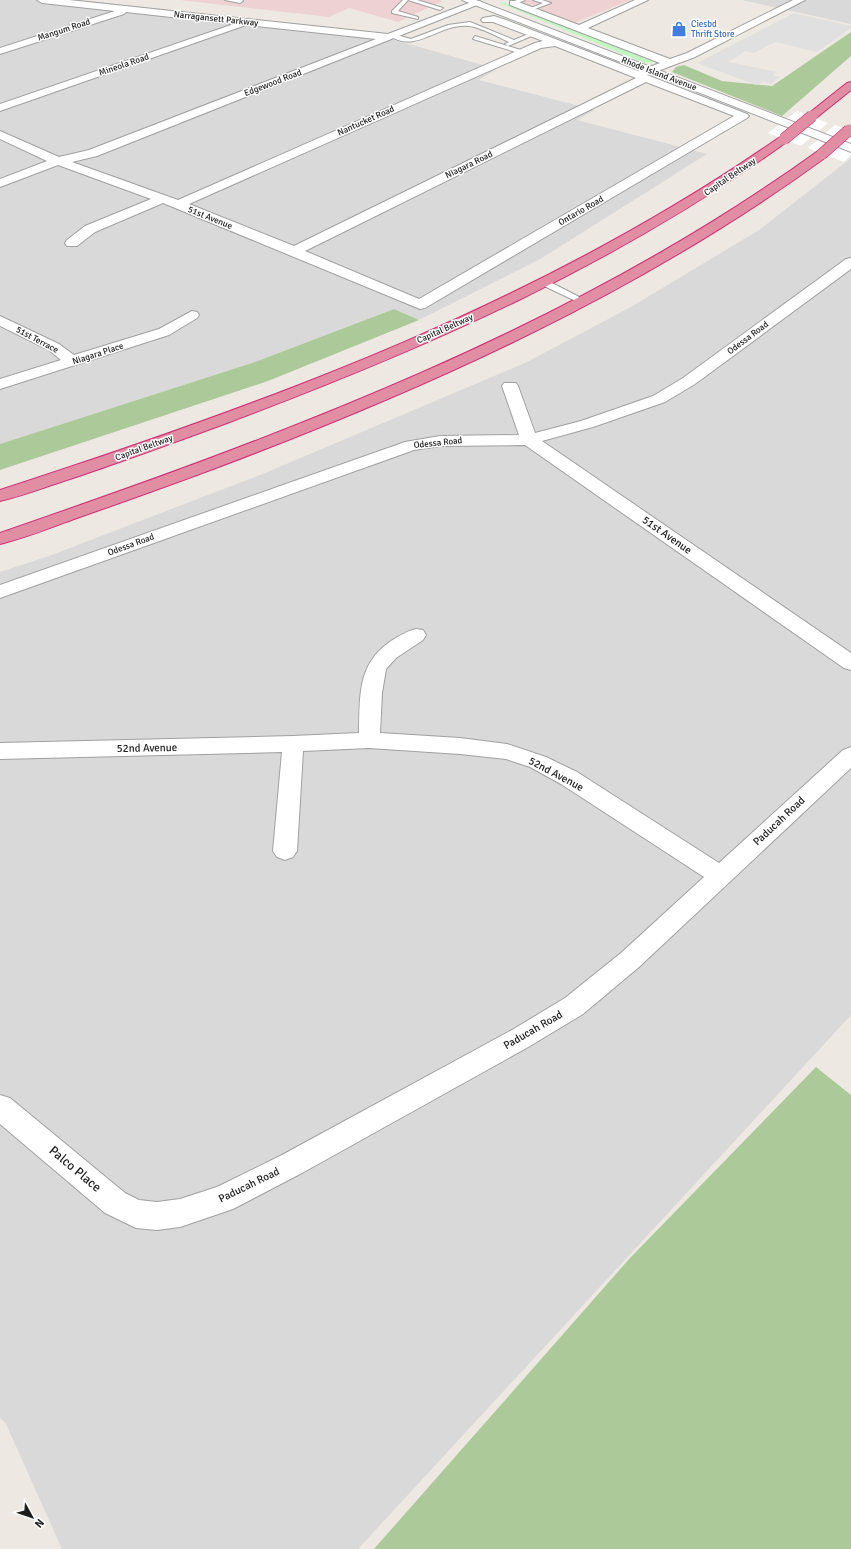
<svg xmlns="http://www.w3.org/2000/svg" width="851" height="1549" viewBox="0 0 851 1549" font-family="Signika,sans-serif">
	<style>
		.residential { fill: #dad9d9 }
		.commercial { fill: #eed2d3 }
		.forest { fill: #acca99 }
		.park { fill: #c1f6c1 }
		.parking { fill: #e0e0e0 }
		.pier { fill: #fff }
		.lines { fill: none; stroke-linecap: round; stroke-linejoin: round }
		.service-casing { stroke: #a0a0a0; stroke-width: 2 }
		.minor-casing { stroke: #a0a0a0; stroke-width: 2 }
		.tertiary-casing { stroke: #a0a0a0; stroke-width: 2 }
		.motorway-casing { stroke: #ce2d71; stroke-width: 2 }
		.service { fill: #fff; fill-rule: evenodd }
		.minor { fill: #fff; fill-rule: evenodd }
		.tertiary { fill: #fff; fill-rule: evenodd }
		.motorway { fill: #e18da4; fill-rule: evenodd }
		.motorway-bridge-casing { stroke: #ce2d71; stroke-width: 12; stroke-linecap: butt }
		.motorway-bridge { stroke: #e18da4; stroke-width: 11 }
		.labels { text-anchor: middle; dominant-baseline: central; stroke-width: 3; stroke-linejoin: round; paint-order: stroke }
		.far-street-label { font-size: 9px; fill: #1c1c1c; stroke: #fff }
		.far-shop-label { font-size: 9px; fill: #366cbe; stroke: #fff; text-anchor: start }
		.street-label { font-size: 11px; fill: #1c1c1c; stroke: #fff }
		.near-street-label { font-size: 13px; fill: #1c1c1c; stroke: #fff }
	</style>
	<rect width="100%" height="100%" fill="#ede9e2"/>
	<g class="residential">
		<path d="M 0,0 L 79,0 L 363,31 L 497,69 L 479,80 L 595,110 L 577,120 L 707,154 L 542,258 L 419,320 L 394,309 L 255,362 L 0,444 Z"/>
		<path d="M 742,0 L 851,0 L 851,24 L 773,7 Z"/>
		<path d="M 851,158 L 851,1015 L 358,1549 L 62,1549 L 6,1424 L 0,1418 L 0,572 L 49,556 L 265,473 L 525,363 L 629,308 L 759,230 Z"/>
	</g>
	<g class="commercial">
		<path d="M 180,0 L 439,0 L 443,1 L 398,22 L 349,8 L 329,17 Z"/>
		<path d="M 512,0 L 631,0 L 574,23 Z"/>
	</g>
	<g class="forest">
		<path d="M 851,32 L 851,56 L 782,116 L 672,72 L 676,67 L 684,65 L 722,81 L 772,86 Z"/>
		<path d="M 394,309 L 419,320 L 268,381 L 0,470 L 0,444 L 255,362 Z"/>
		<path d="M 816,1067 L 851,1095 L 851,1549 L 374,1549 L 630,1258 Z"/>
	</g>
	<path class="park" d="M 502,2 L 654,60 L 654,62 L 644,63 L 500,3 Z"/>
	<path class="parking" d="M 794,13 L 851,26 L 851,28 L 817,52 L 775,42 L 754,53 L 745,51 L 729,62 L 777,72 L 773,75 L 780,77 L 771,84 L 763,82 L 756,85 L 697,63 Z"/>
	<g class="pier">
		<path d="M 797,111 L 828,123 L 801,146 L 768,133 Z"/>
		<path d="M 835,125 L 851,131 L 851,155 L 844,162 L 808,148 Z"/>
	</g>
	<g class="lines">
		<g class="service-casing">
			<g id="service">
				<path d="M 225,0 L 242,0 L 243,1 L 240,3 Z"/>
				<path d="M 403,0 L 417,0 L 443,8 L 440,10 L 408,0 L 398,11 L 418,17 L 418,19 L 392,13 L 392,11 Z"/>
				<path d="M 517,0 L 525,0 L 513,5 L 510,3 Z"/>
				<path d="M 533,0 L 542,0 L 551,3 L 529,11 L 529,9 L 543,3 Z"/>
				<path d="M 470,22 L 514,40 L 531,33 L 536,34 L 508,46 L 505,44 L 509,42 C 498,37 480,27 469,26 C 441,22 416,54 390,36 L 393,34 L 411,39 L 448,25 Z"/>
				<path d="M 475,36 L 524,51 L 525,52 L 522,54 L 473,39 Z"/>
				<path d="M 542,281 L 548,281 L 589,302 L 582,304 L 542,285 Z"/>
			</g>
		</g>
		<g class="minor-casing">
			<g id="minor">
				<path d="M 37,0 L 69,0 L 388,34 L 474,1 L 480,1 L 482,3 L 97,156 L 72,162 L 178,200 L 535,43 L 543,41 L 493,22 L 483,22 L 481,20 L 483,18 L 494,16 L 506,20 L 638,71 L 660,63 L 510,5 L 510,1 L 516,1 L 579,25 L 635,0 L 648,0 L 588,28 L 670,59 L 687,53 L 793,0 L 805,0 L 695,57 L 647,75 L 747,114 L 749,116 L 747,118 L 425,308 L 420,309 L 163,203 L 95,232 L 77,246 L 67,246 L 65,243 L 67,240 L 85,226 L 151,199 L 58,165 L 0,187 L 0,179 L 47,161 L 0,139 L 0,131 L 59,157 L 89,150 L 376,39 L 246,25 L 0,111 L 0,104 L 234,24 L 126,12 L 124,14 L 0,54 L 0,48 L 115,11 L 42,3 ZM 555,46 L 636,78 L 294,246 L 189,204 L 541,48 ZM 646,82 L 734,116 L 419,299 L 305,251 Z"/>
				<path d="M 851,258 L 851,269 L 695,384 L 665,402 L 593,427 L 542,441 L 851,653 L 851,670 L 844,668 L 525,445 L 440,446 L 414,450 L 0,598 L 0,585 L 405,442 L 440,436 L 519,435 L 502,386 L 504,383 L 516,383 L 518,386 L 535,433 L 581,421 L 653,396 L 683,378 L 846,259 Z"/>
				<path d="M 192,311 L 197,312 L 199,315 L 197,318 L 169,335 L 0,389 L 0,379 L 61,360 L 49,350 L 0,326 L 0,316 L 59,344 L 74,355 L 159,329 Z"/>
				<path d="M 416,629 L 423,630 L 426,635 L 423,640 L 396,658 L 386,669 L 382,693 L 380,733 L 460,738 L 507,744 L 546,757 L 577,772 L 719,863 L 843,750 L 851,747 L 851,768 L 639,967 L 583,1014 L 530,1046 L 302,1173 L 233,1209 L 180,1227 L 157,1230 L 136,1228 L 105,1213 L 0,1124 L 0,1095 L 10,1098 L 125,1193 L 139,1200 L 157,1202 L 180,1199 L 217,1187 L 282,1155 L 512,1030 L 565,998 L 621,953 L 704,877 L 561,784 L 530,767 L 506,759 L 460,754 L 369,748 L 303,751 L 297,851 L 293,857 L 285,860 L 277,857 L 273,851 L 282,752 L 0,759 L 0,743 L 293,736 L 359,733 C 360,696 357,664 391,641 C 399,636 407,631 416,629 Z"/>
			</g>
		</g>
		<g class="tertiary-casing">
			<path id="tertiary" d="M 462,0 L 476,0 L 851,144 L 851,152 Z"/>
		</g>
		<g class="motorway-casing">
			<g id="motorway">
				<path d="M 851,82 L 851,90 L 816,118 L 808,118 L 806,116 L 808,114 L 847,83 Z"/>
				<path d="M 784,135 L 790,139 L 788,141 C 614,266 427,348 227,423 C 178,441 129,459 79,476 C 53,484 27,495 0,501 L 0,490 C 272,402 544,302 780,137 Z"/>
				<path d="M 822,150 L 828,154 L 826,157 C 640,293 428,388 213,469 C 167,486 120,503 74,519 C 50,528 25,538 0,544 L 0,533 C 284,435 572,329 818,151 Z"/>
			</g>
		</g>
		<use href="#service" class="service"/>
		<use href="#minor" class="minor"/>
		<use href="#tertiary" class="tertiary"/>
		<use href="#motorway" class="motorway"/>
		<g class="motorway-bridge-casing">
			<g id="motorway-bridge">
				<path d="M 784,139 L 812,116"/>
				<path d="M 822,154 L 849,130"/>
			</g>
		</g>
		<use href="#motorway-bridge" class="motorway-bridge"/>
	</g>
	<defs>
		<g id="shop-bare" transform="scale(1.2)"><path d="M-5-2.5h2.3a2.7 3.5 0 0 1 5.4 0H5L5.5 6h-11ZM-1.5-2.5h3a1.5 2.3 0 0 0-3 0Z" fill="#3f7fe0" stroke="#fff" stroke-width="2.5" paint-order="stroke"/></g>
	</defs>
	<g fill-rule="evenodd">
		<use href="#shop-bare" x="679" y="29"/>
	</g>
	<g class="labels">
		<g class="far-street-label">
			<text transform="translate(216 19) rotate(6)">Narragansett Parkway</text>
			<text transform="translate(64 30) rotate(-18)">Mangum Road</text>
			<text transform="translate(124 65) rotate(-19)">Mineola Road</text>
			<text transform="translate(659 74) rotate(21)">Rhode Island Avenue</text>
			<text transform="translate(273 83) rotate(-21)">Edgewood Road</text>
			<text transform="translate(366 121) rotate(-24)">Nantucket Road</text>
			<text transform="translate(469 165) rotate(-26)">Niagara Road</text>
			<text transform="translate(730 177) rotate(-34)">Capital Beltway</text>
			<text transform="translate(581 211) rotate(-30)">Ontario Road</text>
			<text transform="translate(210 218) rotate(22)">51st Avenue</text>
			<text transform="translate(445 329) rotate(-24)">Capital Beltway</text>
			<text transform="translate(748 338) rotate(-37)">Odessa Road</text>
			<text transform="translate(37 340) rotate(28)">51st Terrace</text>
			<text transform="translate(98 354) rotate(-18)">Niagara Place</text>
			<text transform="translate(438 443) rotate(-6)">Odessa Road</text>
			<text transform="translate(144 448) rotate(-20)">Capital Beltway</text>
			<text transform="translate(131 545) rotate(-20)">Odessa Road</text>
		</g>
		<g class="far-shop-label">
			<text x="691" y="24">Ciesbd<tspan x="691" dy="10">Thrift Store</tspan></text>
		</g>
		<g class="street-label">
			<text transform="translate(667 535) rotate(35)">51st Avenue</text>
			<text transform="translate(147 748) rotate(-1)">52nd Avenue</text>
			<text transform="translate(556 774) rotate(28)">52nd Avenue</text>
			<text transform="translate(779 821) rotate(-43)">Paducah Road</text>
			<text transform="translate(533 1030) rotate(-30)">Paducah Road</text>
			<text transform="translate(249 1185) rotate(-26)">Paducah Road</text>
		</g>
		<g class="near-street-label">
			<text transform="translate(75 1169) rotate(40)">Palco Place</text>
		</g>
	</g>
	<g transform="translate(32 1517) rotate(130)" stroke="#ffffff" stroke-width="3" paint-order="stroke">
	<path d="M0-3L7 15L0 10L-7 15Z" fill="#1c1c1c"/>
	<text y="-6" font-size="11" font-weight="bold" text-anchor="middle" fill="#1c1c1c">N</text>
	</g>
</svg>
